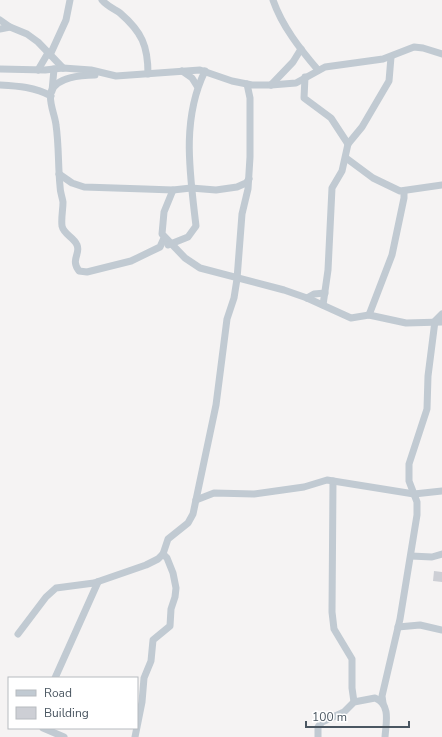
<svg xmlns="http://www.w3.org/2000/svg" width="442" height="737" viewBox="0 0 442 737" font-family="'Nunito Sans',sans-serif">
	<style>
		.building { fill: #cdcfd5 }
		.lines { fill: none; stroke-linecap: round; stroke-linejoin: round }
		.minor { stroke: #c1cad2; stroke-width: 7 }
	</style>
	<rect width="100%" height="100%" fill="#f5f3f3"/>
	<path class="building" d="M 434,571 L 442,572 L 442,582 L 433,581 Z"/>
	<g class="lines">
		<g class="minor">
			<path d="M 102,0 C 107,6 114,9 120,13 C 142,32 148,46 148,74"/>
			<path d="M 273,0 C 282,26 300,49 318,70"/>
			<path d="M 0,20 L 10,27"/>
			<path d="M 0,29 L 10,27 L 27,34 L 38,42 L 63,68"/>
			<path d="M 50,55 L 66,20 L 70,0"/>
			<path d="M 0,69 L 45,70 L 63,68 L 91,70 L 116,76 L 200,70 L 232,81 L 252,85 L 271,85 L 296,83 L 325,67 L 383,59 L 414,47 L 423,48 L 442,54"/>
			<path d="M 38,70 L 48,53"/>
			<path d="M 182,71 L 192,78 L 197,86"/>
			<path d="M 95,75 C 82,75 56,77 51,92 C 48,101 55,115 56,125 C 59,145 58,166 60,186 C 60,192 62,196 63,202 C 63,210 61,218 62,226 C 64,235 74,237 77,245 C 81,254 70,259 79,271 L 87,272 L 131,261 L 160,247 L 164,238"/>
			<path d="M 305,77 L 304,98 L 331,118 L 348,144"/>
			<path d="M 0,85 C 18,86 35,87 51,96"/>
			<path d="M 271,85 L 293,62 L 301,49"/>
			<path d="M 52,91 L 54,69"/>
			<path d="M 346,158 L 373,178 L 400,191 L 442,185"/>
			<path d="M 59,174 L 72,183 L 84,187 L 145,189 L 173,190 L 191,188 L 216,190 L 237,187 L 246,183 L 249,179"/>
			<path d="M 173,190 L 164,212 L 162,234 L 185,258 L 200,268 L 284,290 L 307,298 L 351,318 L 369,315 L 406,323 L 442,322"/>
			<path d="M 168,245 L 188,237 L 196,226 C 190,174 181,120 205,71"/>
			<path d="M 307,298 L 314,294 L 325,293"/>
			<path d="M 323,305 L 328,270 L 332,188 L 342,171 L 348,144 L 362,127 L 389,81 L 391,57"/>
			<path d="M 369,315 L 392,255 L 404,198 L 404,191"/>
			<path d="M 333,481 L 332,612 L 334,629 L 352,659 L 352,688 L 354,702"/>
			<path d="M 196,500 L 214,493 L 254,494 L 304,487 L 327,480 L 414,494 L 442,491"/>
			<path d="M 411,556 L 432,557 L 442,554"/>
			<path d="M 398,627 L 420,625 L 442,630"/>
			<path d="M 18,634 L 46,597 L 56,588 L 94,583 L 146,565 L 158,559 L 163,554 L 168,539 L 188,523 L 193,514 L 216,405 L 227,319 L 234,298 L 237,279 L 242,214 L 248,189 L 250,157 L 250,98 L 247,84"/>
			<path d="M 55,678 L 98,582"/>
			<path d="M 383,703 L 382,696 L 400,619 L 417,515 L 417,502 L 409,481 L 409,464 L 427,409 L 428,376 L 435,321 L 442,314"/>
			<path d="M 43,728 L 64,737"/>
			<path d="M 135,737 L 142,702 L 144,678 L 151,661 L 153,640 L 170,626 L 171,609 L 175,597 L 176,588 L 173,573 L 167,558 L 163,554"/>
			<path d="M 318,737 L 318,727 L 322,722 L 344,712 L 354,702 L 375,698 C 391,704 386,723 385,737"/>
		</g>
	</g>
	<rect x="8" y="677" width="130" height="52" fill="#ffffff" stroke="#b7bbc0"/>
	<rect x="16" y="690" width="20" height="6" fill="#c1cad2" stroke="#b7bbc0"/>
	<text x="44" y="697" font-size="12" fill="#4a5661">Road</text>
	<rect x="16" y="707" width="20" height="12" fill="#cdcfd5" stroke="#b7bbc0"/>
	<text x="44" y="717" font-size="12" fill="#4a5661">Building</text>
	<path d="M306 721v6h103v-6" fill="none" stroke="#4a5661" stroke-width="2"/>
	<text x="312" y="721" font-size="12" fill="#4a5661" stroke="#ffffff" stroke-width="3" paint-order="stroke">100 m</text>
</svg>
